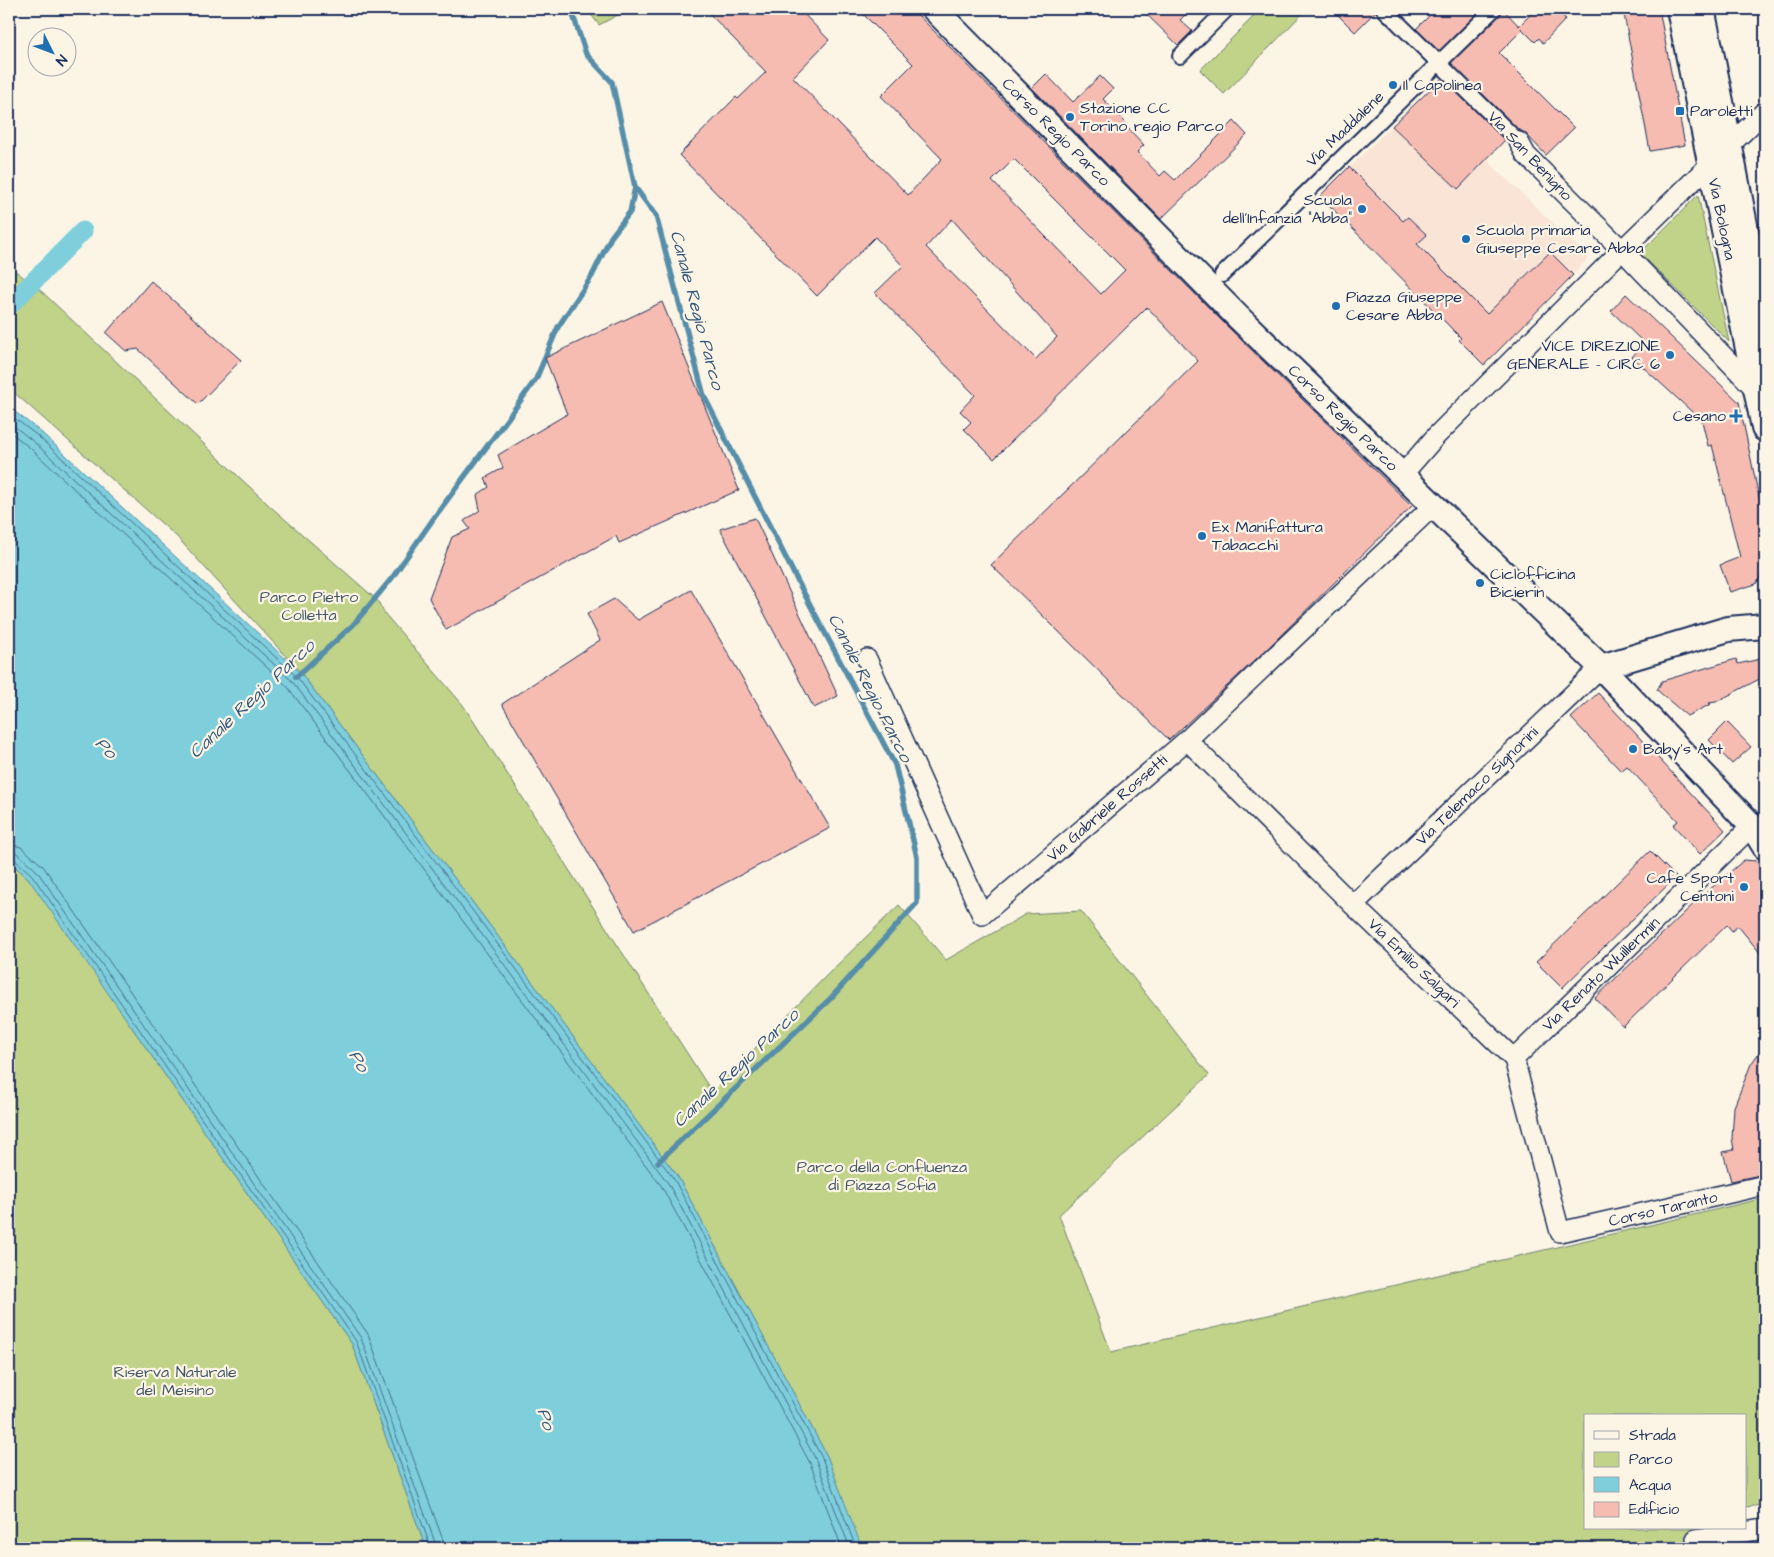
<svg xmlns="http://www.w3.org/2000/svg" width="1774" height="1557" viewBox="0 0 1774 1557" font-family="'Architects Daughter',sans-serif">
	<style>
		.built { fill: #fae4d5 }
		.green { fill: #c1d388; stroke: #6e8173 }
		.water { fill: #7fcedc; stroke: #578eaa }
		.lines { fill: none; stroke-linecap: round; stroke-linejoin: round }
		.shore { stroke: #436f90; stroke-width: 1 }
		.stream { stroke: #578eaa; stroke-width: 5.5 }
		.canal { stroke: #7fcedc; stroke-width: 19 }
		.building { fill: #f7bcb1; stroke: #1b2f5e; fill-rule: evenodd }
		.pedestrian-casing { stroke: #1b2f5e; stroke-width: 18 }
		.minor-casing { stroke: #1b2f5e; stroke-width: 22 }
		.tertiary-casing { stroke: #1b2f5e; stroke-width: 28 }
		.secondary-casing { stroke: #1b2f5e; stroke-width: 30 }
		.pedestrian { stroke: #fcf5e5; stroke-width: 14 }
		.minor { stroke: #fcf5e5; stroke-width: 19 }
		.tertiary { stroke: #fcf5e5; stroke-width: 24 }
		.secondary { stroke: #fcf5e5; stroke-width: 26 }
		.poi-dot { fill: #1f6fb2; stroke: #fcf5e5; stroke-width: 2 }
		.labels { text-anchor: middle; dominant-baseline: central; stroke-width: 4.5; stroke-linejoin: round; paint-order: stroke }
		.poi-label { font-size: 16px; fill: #1b2f5e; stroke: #fcf5e5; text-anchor: start }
		.street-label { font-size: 16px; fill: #1b2f5e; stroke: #fcf5e5 }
		.park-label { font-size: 16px; fill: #445868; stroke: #fcf5e5 }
		.water-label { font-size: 18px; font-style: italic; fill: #34577e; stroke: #fcf5e5 }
	</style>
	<rect width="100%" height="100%" fill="#fcf5e5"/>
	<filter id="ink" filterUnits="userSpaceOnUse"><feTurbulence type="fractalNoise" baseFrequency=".02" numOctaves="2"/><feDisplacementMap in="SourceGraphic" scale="10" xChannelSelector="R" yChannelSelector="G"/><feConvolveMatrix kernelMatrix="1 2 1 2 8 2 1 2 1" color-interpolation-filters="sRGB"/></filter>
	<g filter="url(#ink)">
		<path class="built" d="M 1392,126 L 1458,189 L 1486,159 L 1589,258 L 1484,365 L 1459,340 L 1461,338 L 1320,196 Z"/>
		<g class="green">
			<path d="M 587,9 L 629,9 L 599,25 Z"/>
			<path d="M 1261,9 L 1307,9 L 1224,94 L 1200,70 Z"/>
			<path d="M 1698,195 L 1729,342 L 1640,253 Z"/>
			<path d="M 9,266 L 40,290 L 271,507 L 377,600 L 385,614 L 463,705 L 712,1092 L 832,970 L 899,905 L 946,960 L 1026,914 L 1081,911 L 1209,1075 L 1059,1215 L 1111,1352 L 1765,1198 L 1765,1505 L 1745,1507 L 1745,1416 L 1585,1416 L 1585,1528 L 1708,1528 L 1711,1548 L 861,1548 L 827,1456 L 678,1177 L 301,673 L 177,537 L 9,388 Z"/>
			<path d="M 9,861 L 28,878 L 87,955 L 133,1029 L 352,1344 L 426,1548 L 9,1548 Z"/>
		</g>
		<path class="water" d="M 9,407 L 42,433 L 301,673 L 678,1177 L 827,1456 L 862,1548 L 426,1548 L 352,1344 L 28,878 L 9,861 Z"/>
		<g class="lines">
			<g class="shore">
				<path d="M 9,414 L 39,437 L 297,677 L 674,1179 L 822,1458 L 856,1548"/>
				<path d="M 9,422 L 34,442 L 292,681 L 668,1183 L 816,1460 L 850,1548"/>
				<path d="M 9,431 L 30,448 L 287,686 L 662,1187 L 810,1463 L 842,1548"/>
				<path d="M 9,844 L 21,847 L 43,866 L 368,1334 L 443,1540 L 445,1548"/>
				<path d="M 9,851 L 17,853 L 37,871 L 361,1338 L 437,1548"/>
				<path d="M 9,858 L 14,859 L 32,875 L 356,1341 L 431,1548"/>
			</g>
			<g class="stream">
				<path d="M 635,187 L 656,216 L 704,396 L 797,580 L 895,765 L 917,857 L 917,903 L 830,999 L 658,1162"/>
				<path d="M 296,677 L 353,625 L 392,578 L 436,515 L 508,418 L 536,379 L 558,327 L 592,276 L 611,237 L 630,212 L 635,187 L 612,82 L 586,54 L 571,9"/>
			</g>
			<path class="canal" d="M 9,306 L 83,231"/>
		</g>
		<g class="building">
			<path d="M 705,9 L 799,9 L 829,40 L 793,77 L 908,195 L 942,159 L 881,96 L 913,64 L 858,9 L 912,9 L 1228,327 L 1412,506 L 1269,647 L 1169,740 L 991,565 L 1198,361 L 1147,307 L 994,459 L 964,429 L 971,422 L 960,411 L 975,395 L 875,293 L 903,266 L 875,237 L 817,296 L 679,155 L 736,97 L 738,99 L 766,72 ZM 1014,159 L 1125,270 L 1101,294 L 992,181 ZM 952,219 L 1057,337 L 1036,359 L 926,247 Z"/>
			<path d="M 1141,9 L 1191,9 L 1180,20 L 1192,31 L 1178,45 Z"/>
			<path d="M 1332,9 L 1375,9 L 1376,11 L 1355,32 Z"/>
			<path d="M 1436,9 L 1482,9 L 1439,51 L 1416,29 Z"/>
			<path d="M 1503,9 L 1519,26 L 1536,9 L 1555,9 L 1566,19 L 1543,43 L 1539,38 L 1535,42 L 1521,28 L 1522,30 L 1499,53 L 1574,128 L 1546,155 L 1525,133 L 1517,128 L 1451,63 L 1500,15 Z"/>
			<path d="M 1623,9 L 1659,9 L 1685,145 L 1650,151 Z"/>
			<path d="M 1046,74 L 1073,102 L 1100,76 L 1113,89 L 1103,99 L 1127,124 L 1125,125 L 1144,145 L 1137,152 L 1160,176 L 1165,171 L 1175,180 L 1234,121 L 1247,135 L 1161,219 L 1032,88 Z"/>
			<path d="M 1442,78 L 1505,140 L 1458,189 L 1392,126 Z"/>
			<path d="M 1349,167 L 1403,221 L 1408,217 L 1427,235 L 1417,244 L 1487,314 L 1550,252 L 1573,275 L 1484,365 L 1459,340 L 1461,338 L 1320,196 Z"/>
			<path d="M 151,281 L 241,360 L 198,404 L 138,349 L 126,351 L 106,333 Z"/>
			<path d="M 1626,294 L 1739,402 L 1765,526 L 1765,569 L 1756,584 L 1730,592 L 1720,565 L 1740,557 L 1712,445 L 1708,446 L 1702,421 L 1632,357 L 1644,343 L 1611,311 Z"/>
			<path d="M 662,302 L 739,490 L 619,543 L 616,536 L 446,630 L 429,598 L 452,537 L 470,529 L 464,521 L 480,510 L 477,495 L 489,487 L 485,478 L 503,468 L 498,455 L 567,414 L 545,358 Z"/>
			<path d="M 755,518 L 838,696 L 814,708 L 720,529 Z"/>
			<path d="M 691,590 L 830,828 L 634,931 L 502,704 L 600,640 L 587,614 L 614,599 L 638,620 Z"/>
			<path d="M 1765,658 L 1765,676 L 1716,702 L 1709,703 L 1711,704 L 1687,716 L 1657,690 L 1662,681 L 1736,659 L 1738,664 Z"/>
			<path d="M 1598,693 L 1725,830 L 1700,854 L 1673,825 L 1678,821 L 1627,766 L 1621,771 L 1571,718 Z"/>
			<path d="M 1727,722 L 1751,747 L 1732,764 L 1709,740 Z"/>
			<path d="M 1650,851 L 1676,877 L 1562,988 L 1536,962 Z"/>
			<path d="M 1744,860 L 1756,861 L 1765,872 L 1765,959 L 1738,926 L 1732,931 L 1727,925 L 1623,1027 L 1595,998 L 1702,896 Z"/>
			<path d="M 1765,1044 L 1765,1174 L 1731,1181 L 1723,1152 L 1734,1150 L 1732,1138 L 1734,1107 L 1751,1064 Z"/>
		</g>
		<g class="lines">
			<g class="pedestrian-casing">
				<g id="pedestrian">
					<path d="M 1384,9 L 1519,142"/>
					<path d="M 1180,56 L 1227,9"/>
					<path d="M 1222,275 L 1494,9"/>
				</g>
			</g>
			<g class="minor-casing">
				<g id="minor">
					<path d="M 1519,142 L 1526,155 L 1622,250 L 1758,392"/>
					<path d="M 1402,475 L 1437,435 L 1622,250 L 1765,111"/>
					<path d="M 867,659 L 982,915 L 1187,740 L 1434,505"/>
					<path d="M 1187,740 L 1353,905 L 1514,1059 L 1560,1232 L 1765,1185"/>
					<path d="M 1353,905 L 1601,667"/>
					<path d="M 1514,1059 L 1752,826"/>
					<path d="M 1696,1539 L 1765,1529"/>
				</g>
			</g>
			<g class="tertiary-casing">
				<g id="tertiary">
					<path d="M 934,9 L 1238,317 L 1601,667 L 1752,826 L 1765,847"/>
					<path d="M 1601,667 L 1728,629 L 1765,626"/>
				</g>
			</g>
			<g class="secondary-casing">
				<g id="secondary">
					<path d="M 1680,9 L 1765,428"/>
					<path d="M 1701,9 C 1724,116 1743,224 1765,331"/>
				</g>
			</g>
			<use href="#pedestrian" class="pedestrian"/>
			<use href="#minor" class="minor"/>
			<use href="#tertiary" class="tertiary"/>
			<use href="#secondary" class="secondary"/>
		</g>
	</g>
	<g class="poi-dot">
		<circle cx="1393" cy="85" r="5"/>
		<rect x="1675" y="106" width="10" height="10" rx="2.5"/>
		<circle cx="1070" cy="117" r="5"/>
		<circle cx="1362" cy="209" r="5"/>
		<circle cx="1466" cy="239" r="5"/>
		<circle cx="1336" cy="306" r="5"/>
		<circle cx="1670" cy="355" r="5"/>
		<path d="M1733.5 408.5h5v5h5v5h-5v5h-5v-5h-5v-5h5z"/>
		<circle cx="1202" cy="536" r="5"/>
		<circle cx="1480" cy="583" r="5"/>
		<circle cx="1633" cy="749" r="5"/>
		<circle cx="1744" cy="887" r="5"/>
	</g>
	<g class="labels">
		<g class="poi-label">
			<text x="1403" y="85">Il Capolinea</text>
			<text x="1080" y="108">Stazione CC<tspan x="1080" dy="18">Torino regio Parco</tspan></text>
			<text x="1690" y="111">Paroletti</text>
			<text x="1352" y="200" text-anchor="end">Scuola<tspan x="1352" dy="18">dell'Infanzia "Abba"</tspan></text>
			<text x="1476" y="230">Scuola primaria<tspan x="1476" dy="18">Giuseppe Cesare Abba</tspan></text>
			<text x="1346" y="297">Piazza Giuseppe<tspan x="1346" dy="18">Cesare Abba</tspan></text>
			<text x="1660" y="346" text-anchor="end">VICE DIREZIONE<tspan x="1660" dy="18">GENERALE - CIRC 6</tspan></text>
			<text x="1726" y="416" text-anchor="end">Cesano</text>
			<text x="1212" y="527">Ex Manifattura<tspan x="1212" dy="18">Tabacchi</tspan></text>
			<text x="1490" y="574">Ciclofficina<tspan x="1490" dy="18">Bicierin</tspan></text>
			<text x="1643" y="749">Baby's Art</text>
			<text x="1734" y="878" text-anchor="end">Cafe Sport<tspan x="1734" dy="18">Centoni</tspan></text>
		</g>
		<g class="street-label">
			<text transform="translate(1345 129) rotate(-44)">Via Maddalene</text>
			<text transform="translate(1056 132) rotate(45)">Corso Regio Parco</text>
			<text transform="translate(1530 156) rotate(47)">Via San Benigno</text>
			<text transform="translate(1722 219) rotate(78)">Via Bologna</text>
			<text transform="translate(1343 418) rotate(44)">Corso Regio Parco</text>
			<text transform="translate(1477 786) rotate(-44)">Via Telemaco Signorini</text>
			<text transform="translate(1107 808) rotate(-41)">Via Gabriele Rossetti</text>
			<text transform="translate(1414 963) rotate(44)">Via Emilio Salgari</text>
			<text transform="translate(1601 974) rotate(-44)">Via Renato Wuillermin</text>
			<text transform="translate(1663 1209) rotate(-13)">Corso Taranto</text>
		</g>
		<g class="park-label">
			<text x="309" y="597">Parco Pietro<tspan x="309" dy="18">Colletta</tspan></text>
			<text x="882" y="1167">Parco della Confluenza<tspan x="882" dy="18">di Piazza Sofia</tspan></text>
			<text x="175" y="1372">Riserva Naturale<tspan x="175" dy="18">del Meisino</tspan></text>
		</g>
		<g class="water-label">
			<text transform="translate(697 310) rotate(75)">Canale Regio Parco</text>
			<text transform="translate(870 688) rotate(63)">Canale Regio Parco</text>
			<text transform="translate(252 699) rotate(-43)">Canale Regio Parco</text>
			<text transform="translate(106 748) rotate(46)">Po</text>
			<text transform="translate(359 1061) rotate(60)">Po</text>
			<text transform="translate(736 1068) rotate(-43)">Canale Regio Parco</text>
			<text transform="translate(546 1419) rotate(72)">Po</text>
		</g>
	</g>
	<rect width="1774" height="1557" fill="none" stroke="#fcf5e5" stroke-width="30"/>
	<rect x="15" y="15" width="1744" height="1527" fill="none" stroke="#1b2f5e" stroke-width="2" filter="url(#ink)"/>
	<rect x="1584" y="1414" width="162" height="115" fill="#fcf5e5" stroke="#a2a6af"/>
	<rect x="1594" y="1431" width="25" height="8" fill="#fcf5e5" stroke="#a2a6af"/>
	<text x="1629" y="1440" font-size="15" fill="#1b2f5e">Strada</text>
	<rect x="1594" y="1452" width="25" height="15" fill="#c1d388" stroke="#a2a6af"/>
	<text x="1629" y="1464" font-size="15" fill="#1b2f5e">Parco</text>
	<rect x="1594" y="1477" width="25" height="15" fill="#7fcedc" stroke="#a2a6af"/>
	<text x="1629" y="1490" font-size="15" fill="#1b2f5e">Acqua</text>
	<rect x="1594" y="1502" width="25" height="15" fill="#f7bcb1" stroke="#a2a6af"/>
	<text x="1629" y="1514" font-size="15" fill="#1b2f5e">Edificio</text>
	<g transform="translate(52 52) rotate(132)"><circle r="24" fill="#fcf5e5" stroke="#a2a6af"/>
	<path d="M0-4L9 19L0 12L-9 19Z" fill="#1f6fb2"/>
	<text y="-8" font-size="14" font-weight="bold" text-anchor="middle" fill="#1b2f5e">N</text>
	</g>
</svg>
